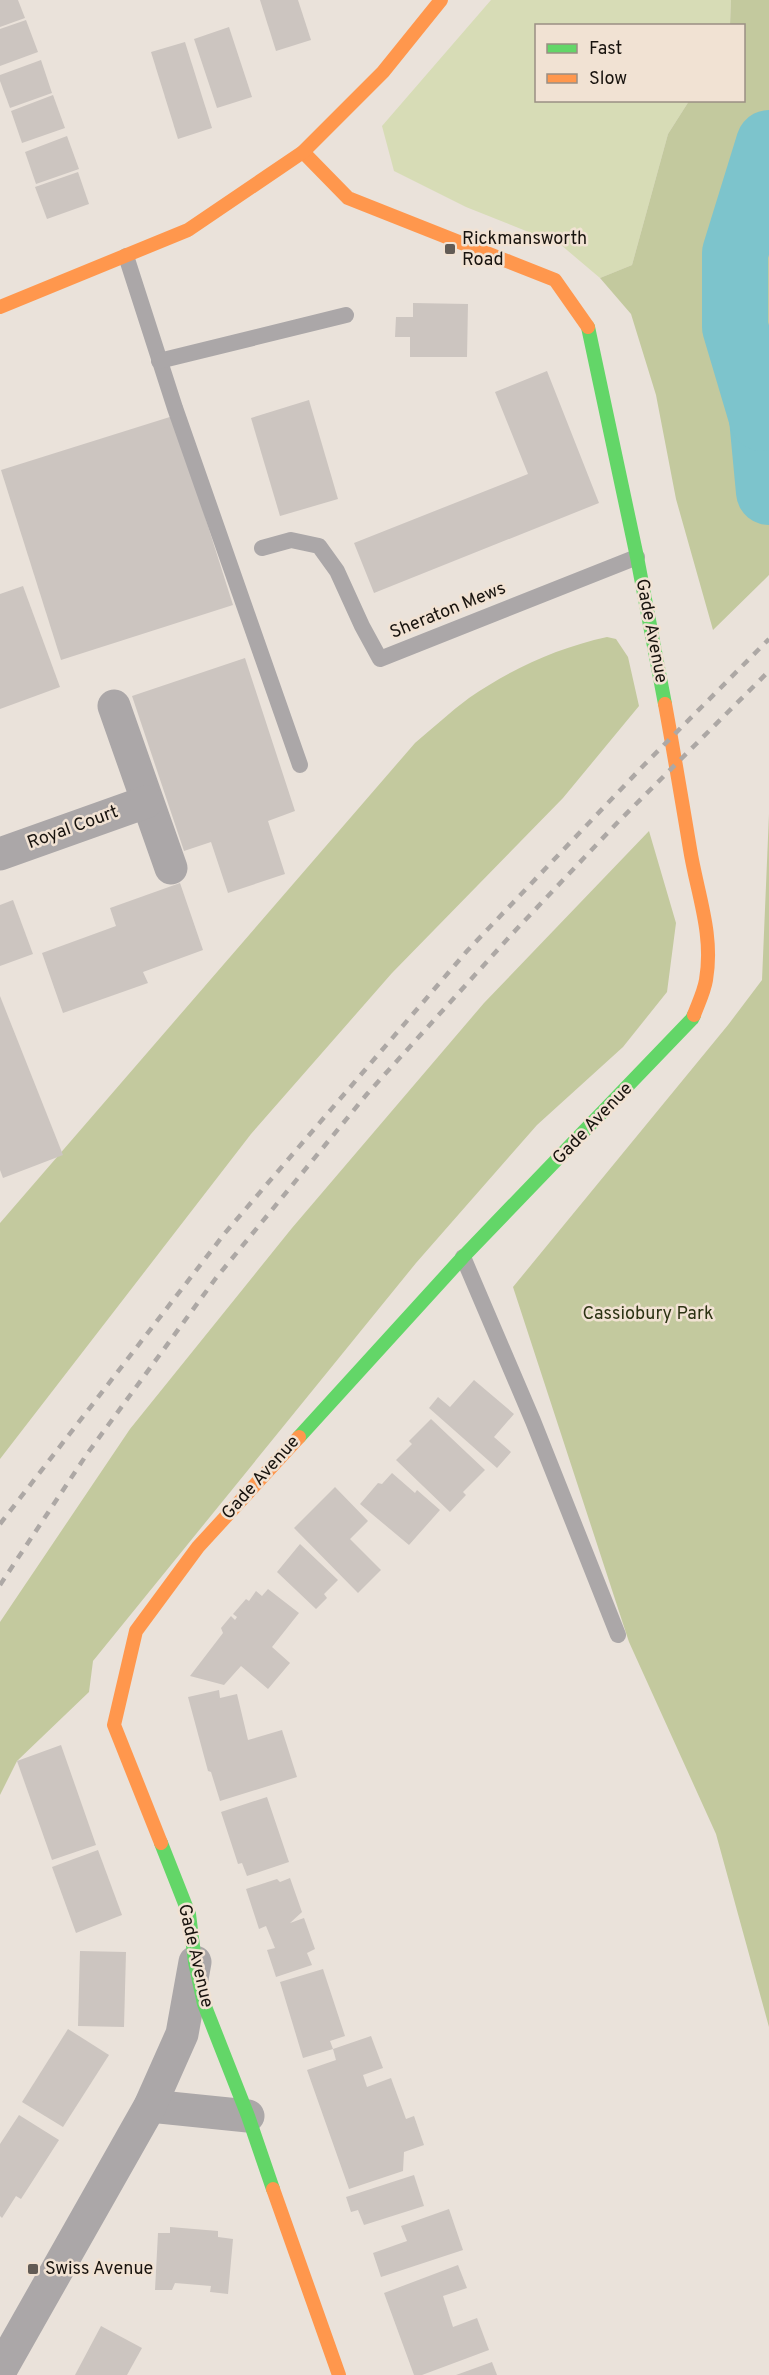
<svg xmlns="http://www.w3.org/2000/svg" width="769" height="2375" viewBox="0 0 769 2375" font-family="Overpass,sans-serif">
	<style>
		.green { fill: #d7dcb6 }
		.forest { fill: #c3c99e }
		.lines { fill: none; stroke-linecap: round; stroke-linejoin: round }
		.river { stroke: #7dc4cc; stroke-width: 66 }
		.building { fill: #ccc5c0 }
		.lane { stroke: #aba7a8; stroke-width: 16 }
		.street { stroke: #aba7a8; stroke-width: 33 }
		.fast { stroke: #63d668; stroke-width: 14 }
		.slow { stroke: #ff974d; stroke-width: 14 }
		.rail { stroke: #ada8a5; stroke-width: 4.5; stroke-dasharray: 8 8; stroke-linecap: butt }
		.poi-dot { fill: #625b55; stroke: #f1e2d3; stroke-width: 2 }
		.labels { text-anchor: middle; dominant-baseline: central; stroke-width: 5; stroke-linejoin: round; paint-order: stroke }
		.poi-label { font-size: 18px; fill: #18130e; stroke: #f1e2d3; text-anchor: start }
		.street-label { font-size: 18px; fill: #18130e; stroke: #f1e2d3 }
		.park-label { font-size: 18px; fill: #2c3313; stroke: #f1e2d3 }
	</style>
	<rect width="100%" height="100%" fill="#eae2da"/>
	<path class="green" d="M 491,0 L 731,0 L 730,25 L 536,26 L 536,100 L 689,101 L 668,134 L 632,265 L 600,278 L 561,245 L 466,207 L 394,171 L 382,126 Z"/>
	<g class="forest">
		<path d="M 731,0 L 769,0 L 769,575 L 713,630 L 676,499 L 656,395 L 631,314 L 600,278 L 632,265 L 668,134 L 689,101 L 744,100 L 744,26 L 730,25 Z"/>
		<path d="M 607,637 L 616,639 L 628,657 L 639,706 L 563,798 L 392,973 L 251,1134 L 0,1459 L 0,1223 L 415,743 C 433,728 450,712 469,698 C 511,669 557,648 607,637 Z"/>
		<path d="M 769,814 L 769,2027 L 716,1834 L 629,1642 L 513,1287 L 728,1025 L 762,980 Z"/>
		<path d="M 649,831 L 676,923 L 667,992 L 623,1047 L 537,1125 L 416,1263 L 93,1661 L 89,1692 L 17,1761 L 0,1795 L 0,1622 L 130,1429 L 292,1228 L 484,1003 Z"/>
	</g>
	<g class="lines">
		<g class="river">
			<path d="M 769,400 L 762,418 L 769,492"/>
			<path d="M 762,418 L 735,327 L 735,253 L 769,143"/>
		</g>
	</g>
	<g class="building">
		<path d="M 0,0 L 18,0 L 25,18 L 0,27 Z"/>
		<path d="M 260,0 L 298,0 L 311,40 L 276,51 Z"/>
		<path d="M 26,20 L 38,52 L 0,66 L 0,29 Z"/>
		<path d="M 229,27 L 252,97 L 217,108 L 194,39 Z"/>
		<path d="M 185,42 L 212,128 L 178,139 L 151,52 Z"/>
		<path d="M 41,60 L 52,93 L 10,108 L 0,81 L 0,75 Z"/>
		<path d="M 53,95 L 65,128 L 22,143 L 11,111 Z"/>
		<path d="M 67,136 L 79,169 L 36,184 L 25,152 Z"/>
		<path d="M 78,172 L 89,204 L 47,219 L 35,187 Z"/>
		<path d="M 413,303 L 468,304 L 467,357 L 410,357 L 410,337 L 395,337 L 396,317 L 413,317 Z"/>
		<path d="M 547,371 L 599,503 L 374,593 L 354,543 L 528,474 L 495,392 Z"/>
		<path d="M 309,400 L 338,499 L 280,516 L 251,418 Z"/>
		<path d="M 173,416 L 233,605 L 61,660 L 1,470 Z"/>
		<path d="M 23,586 L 60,687 L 0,709 L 0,594 Z"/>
		<path d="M 245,658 L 295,811 L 268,821 L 285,874 L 228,893 L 211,842 L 184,851 L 132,696 Z"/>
		<path d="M 180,883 L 203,950 L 143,972 L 148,983 L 63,1013 L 42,953 L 116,926 L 110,908 Z"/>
		<path d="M 13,900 L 33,954 L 0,966 L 0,905 Z"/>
		<path d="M 0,996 L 63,1155 L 3,1178 L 0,1170 Z"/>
		<path d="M 474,1380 L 514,1414 L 494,1437 L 511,1452 L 497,1468 L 429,1408 L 438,1397 L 450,1407 Z"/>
		<path d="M 431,1419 L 485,1470 L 463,1492 L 466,1495 L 450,1512 L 396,1460 L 412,1444 L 409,1441 Z"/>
		<path d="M 392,1473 L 415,1493 L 417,1490 L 440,1510 L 409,1545 L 360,1504 L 378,1483 L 382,1484 Z"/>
		<path d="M 335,1487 L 368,1521 L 350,1539 L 381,1570 L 358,1593 L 294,1528 Z"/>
		<path d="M 300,1544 L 338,1580 L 324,1594 L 327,1598 L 316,1609 L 277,1572 Z"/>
		<path d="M 268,1589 L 299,1613 L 272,1647 L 290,1663 L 268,1689 L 241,1666 L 224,1685 L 190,1676 L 223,1633 L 221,1628 L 231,1616 L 235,1620 L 237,1617 L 233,1614 L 246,1599 L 249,1601 L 256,1591 L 262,1596 Z"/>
		<path d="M 219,1690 L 220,1698 L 237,1694 L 248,1740 L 282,1730 L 297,1777 L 220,1801 L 211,1772 L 208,1771 L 188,1697 Z"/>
		<path d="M 61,1745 L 96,1845 L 52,1860 L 17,1761 Z"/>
		<path d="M 267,1797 L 289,1862 L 247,1876 L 242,1863 L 238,1864 L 221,1812 Z"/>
		<path d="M 98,1850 L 122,1915 L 76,1933 L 52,1867 Z"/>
		<path d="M 290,1878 L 302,1912 L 290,1923 L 304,1918 L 315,1949 L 307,1953 L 312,1965 L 276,1977 L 267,1950 L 275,1948 L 266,1926 L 259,1929 L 246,1889 L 277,1879 L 280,1882 Z"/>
		<path d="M 80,1951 L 126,1952 L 124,2027 L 78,2026 Z"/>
		<path d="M 323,1969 L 345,2036 L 330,2041 L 333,2049 L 303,2058 L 280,1982 Z"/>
		<path d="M 68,2029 L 109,2055 L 63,2127 L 22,2102 Z"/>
		<path d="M 371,2036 L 383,2068 L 363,2075 L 367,2087 L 391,2078 L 406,2119 L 414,2116 L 424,2145 L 404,2152 L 403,2171 L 349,2189 L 307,2070 L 336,2060 L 333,2049 Z"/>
		<path d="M 19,2115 L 59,2140 L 21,2199 L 16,2196 L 2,2218 L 0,2216 L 0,2144 Z"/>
		<path d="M 414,2175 L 424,2206 L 364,2225 L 358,2210 L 351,2212 L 346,2197 Z"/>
		<path d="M 449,2209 L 463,2250 L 381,2277 L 373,2253 L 407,2241 L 401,2226 Z"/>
		<path d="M 170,2227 L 218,2231 L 218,2237 L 233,2239 L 228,2294 L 210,2292 L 211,2286 L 175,2283 L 172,2290 L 155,2290 L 158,2233 L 170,2233 Z"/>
		<path d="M 458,2265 L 467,2288 L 443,2296 L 453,2327 L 477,2318 L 489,2350 L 422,2375 L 414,2375 L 384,2293 Z"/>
		<path d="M 101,2326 L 142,2348 L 127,2375 L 75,2375 Z"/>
		<path d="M 492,2362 L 497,2375 L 456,2375 Z"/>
	</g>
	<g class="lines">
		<g class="lane">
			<path d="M 126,256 L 175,408 L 300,765"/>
			<path d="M 159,361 L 346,315"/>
			<path d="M 262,548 L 291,540 L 319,546 L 337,571 L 362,626 L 380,659 L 637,557"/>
			<path d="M 463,1257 L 533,1421 L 618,1635"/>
		</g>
		<g class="street">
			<path d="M 114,706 L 171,868"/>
			<path d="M 0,854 L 146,802"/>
			<path d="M 150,2106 L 248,2116"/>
			<path d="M 0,2371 L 150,2106 L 182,2034 L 195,1962"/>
		</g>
		<g class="fast">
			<path d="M 588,327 L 637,557 L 665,704"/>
			<path d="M 299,1437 L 463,1257 L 692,1019 L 694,1015"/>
			<path d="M 161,1843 L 189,1914 L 195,1962 L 204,2004 L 248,2116 L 273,2189"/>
		</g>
		<g class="slow">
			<path d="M 303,152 L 348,198 L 555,280 L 588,327"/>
			<path d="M 0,307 L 188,230 L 303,152 L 383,72 L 441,0"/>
			<path d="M 665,704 C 674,753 682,801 690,849 C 697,893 714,934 706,980 C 704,992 698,1004 694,1015"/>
			<path d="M 161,1843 L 114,1725 L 136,1631 L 198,1547 L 299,1437"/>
			<path d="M 273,2189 L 339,2375"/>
		</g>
		<g class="rail">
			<path d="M 0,1524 L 225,1233 L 467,951 L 644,765 L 769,639"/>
			<path d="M 0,1585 L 87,1454 L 216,1278 L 367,1094 L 512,934 L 617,823 L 769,671"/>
		</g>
	</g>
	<g class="poi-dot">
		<rect x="444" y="243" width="12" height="12" rx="3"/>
		<rect x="27" y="2263" width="12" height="12" rx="3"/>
	</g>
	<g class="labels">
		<g class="poi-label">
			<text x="462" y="239">Rickmansworth<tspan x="462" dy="21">Road</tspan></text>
			<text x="45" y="2269">Swiss Avenue</text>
		</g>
		<g class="street-label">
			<text transform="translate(448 611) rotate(-22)">Sheraton Mews</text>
			<text transform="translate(651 631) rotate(79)">Gade Avenue</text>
			<text transform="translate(73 828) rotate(-20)">Royal Court</text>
			<text transform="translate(593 1124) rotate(-46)">Gade Avenue</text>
			<text transform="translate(261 1478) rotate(-48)">Gade Avenue</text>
			<text transform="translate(195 1956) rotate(77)">Gade Avenue</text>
		</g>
		<g class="park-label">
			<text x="648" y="1314">Cassiobury Park</text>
		</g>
	</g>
	<rect x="535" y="24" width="210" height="78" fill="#f1e2d3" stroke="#9a8f84" stroke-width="1.5"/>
	<rect x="547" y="44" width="30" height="9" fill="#63d668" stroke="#9a8f84" stroke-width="1.5"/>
	<text x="589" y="54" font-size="18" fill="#18130e">Fast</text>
	<rect x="547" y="74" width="30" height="9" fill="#ff974d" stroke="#9a8f84" stroke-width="1.5"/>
	<text x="589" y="84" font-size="18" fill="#18130e">Slow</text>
</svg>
